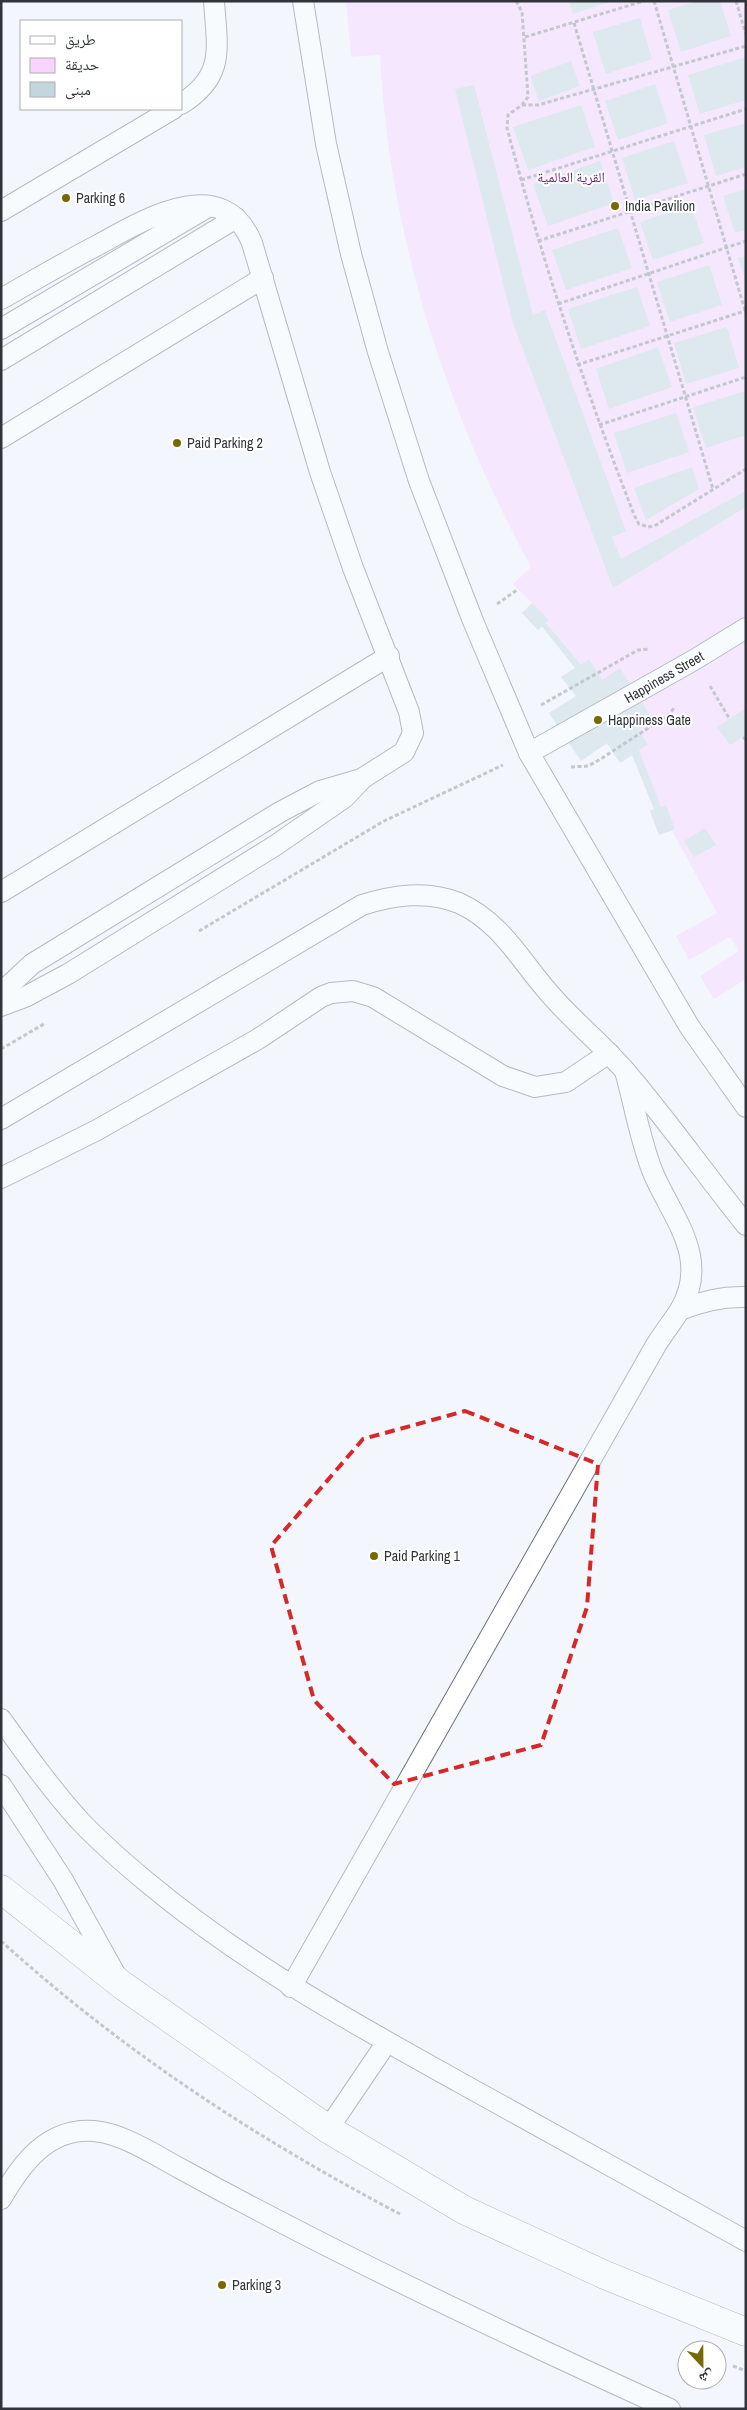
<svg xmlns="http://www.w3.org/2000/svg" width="747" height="2410" viewBox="0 0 747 2410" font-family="'Archivo Narrow','Noto Naskh Arabic',sans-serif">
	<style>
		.green { fill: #f8d4ff }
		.building { fill: #c3d5dd }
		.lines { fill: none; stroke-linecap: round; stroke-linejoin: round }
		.service-casing { stroke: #68717e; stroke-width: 22 }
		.tertiary-casing { stroke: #68717e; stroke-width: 29 }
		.path { stroke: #8a8e94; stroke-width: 3; stroke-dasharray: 4 2.5; stroke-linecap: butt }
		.service { stroke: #fff; stroke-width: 20 }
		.tertiary { stroke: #fff; stroke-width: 28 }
		.marked { fill: none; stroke: #d62828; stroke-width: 4; stroke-dasharray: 10 6; stroke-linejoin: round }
		.poi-dot { fill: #776900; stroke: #fff; stroke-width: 2 }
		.labels { text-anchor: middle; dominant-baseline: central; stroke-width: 4; stroke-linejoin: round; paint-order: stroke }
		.park-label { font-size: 14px; fill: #641e72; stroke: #fff }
		.poi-label { font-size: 14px; fill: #31353b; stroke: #fff; text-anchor: start }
		.street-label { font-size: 14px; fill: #31353b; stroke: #fff }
	</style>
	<rect width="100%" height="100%" fill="#f3f7fd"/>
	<path class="green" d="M 346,1 L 746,1 L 746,979 L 714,999 L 700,976 L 739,951 L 730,937 L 689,960 L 676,936 L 717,913 L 672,831 L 659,835 L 650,811 L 654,809 L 633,755 L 620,763 L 607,743 L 581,761 L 549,713 L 576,696 L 561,677 L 575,668 L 542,627 L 538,630 L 522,613 L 532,603 L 513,584 L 531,567 C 445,409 389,235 380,55 L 351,57 Z"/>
	<g class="building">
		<path d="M 569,1 L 609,1 L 609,2 L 573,14 Z"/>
		<path d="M 697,1 L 720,1 L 731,36 L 681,52 L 668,10 Z"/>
		<path d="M 640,18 L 652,59 L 606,74 L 593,32 Z"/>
		<path d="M 746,57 L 746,100 L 700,114 L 688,75 Z"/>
		<path d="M 571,61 L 580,86 L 539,101 L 530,76 Z"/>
		<path d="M 655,84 L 668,123 L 618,140 L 605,101 Z"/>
		<path d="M 474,85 L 533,315 L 545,310 L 626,531 L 612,537 L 621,559 L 746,491 L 746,507 L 613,588 L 513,323 L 455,89 Z"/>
		<path d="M 581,105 L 595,147 L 528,170 L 513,127 Z"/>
		<path d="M 746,123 L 746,167 L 716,176 L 704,135 Z"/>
		<path d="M 674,141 L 688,183 L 635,200 L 622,158 Z"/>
		<path d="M 600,161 L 614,203 L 548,226 L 533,184 Z"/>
		<path d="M 746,189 L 746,230 L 735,233 L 723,196 Z"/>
		<path d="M 691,205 L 704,243 L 653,260 L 640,222 Z"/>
		<path d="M 618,228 L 632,268 L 566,290 L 552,250 Z"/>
		<path d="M 746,256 L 746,279 L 745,279 L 738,258 Z"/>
		<path d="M 709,265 L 722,305 L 670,322 L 657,282 Z"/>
		<path d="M 637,287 L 650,326 L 581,349 L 568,309 Z"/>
		<path d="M 727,327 L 739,368 L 686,384 L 674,343 Z"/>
		<path d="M 658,347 L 672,387 L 609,409 L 596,369 Z"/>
		<path d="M 746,391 L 746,435 L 706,448 L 693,407 Z"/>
		<path d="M 676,413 L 689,452 L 627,473 L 614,433 Z"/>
		<path d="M 692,467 L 699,489 L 646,520 L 634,488 Z"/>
		<path d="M 532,603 L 549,620 L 546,623 L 581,665 L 589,659 L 602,680 L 620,668 L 650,715 L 636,725 L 648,745 L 639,750 L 661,807 L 666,805 L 675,829 L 659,835 L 650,811 L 654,809 L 632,755 L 620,763 L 607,743 L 581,761 L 549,713 L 576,696 L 561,677 L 575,668 L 542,626 L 538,630 L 522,613 Z"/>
		<path d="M 746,708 L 746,735 L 730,745 L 717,727 Z"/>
		<path d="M 705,828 L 716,845 L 694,857 L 684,841 Z"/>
	</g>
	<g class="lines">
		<g class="service-casing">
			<g id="service">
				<path d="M 303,1 L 326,144 L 351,254 L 378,352 L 419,481 L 473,621 L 529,753 L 689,1026 L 746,1107"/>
				<path d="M 181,104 C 226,76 217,48 214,1"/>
				<path d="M 1,211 L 173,109"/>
				<path d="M 1,299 C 33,281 65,262 98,245 C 143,220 223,171 252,243 L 320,472 L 353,568 L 409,712 L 413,733 L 404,752 L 363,778 L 344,798 L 325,811 L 276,845 L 68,974 L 25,997 L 1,1006"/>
				<path d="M 1,329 L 208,207"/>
				<path d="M 1,360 L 236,218"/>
				<path d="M 1,438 L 263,278"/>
				<path d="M 529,753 L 694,660 L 746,628"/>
				<path d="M 1,892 L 389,656"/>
				<path d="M 1,993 L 32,964 L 280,812 L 320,791 L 361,779"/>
				<path d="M 1,1119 L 362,905 C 394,895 427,890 459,903 C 501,922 520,960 549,993 C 573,1021 602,1044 626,1072 C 668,1121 705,1174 746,1225"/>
				<path d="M 1,1178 L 97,1130 L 258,1039 L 321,997 L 331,993 L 353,991 L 373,997 L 503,1076 L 535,1087 L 566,1082 L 609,1053"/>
				<path d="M 680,1310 C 702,1301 722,1296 746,1297"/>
				<path d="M 1,1719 C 26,1754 51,1789 80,1821 C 101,1843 125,1864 148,1883 C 244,1963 351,2022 459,2082 C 555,2135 650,2188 746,2241"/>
				<path d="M 1,1785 L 63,1880 L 118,1979"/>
				<path d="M 291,1987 L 656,1345 C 663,1334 672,1322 680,1310 C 710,1259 674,1220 654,1175 C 641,1145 634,1103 625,1071"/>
				<path d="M 328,2129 L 387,2042"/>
				<path d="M 1,2199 C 21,2164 48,2127 94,2131 C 122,2133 157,2156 181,2169 C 212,2186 242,2202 273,2218 C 403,2286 536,2348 670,2409"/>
			</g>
		</g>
		<g class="tertiary-casing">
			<path id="tertiary" d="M 1,1889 L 122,1985 L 328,2129 L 464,2210 L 605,2275 L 746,2332"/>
		</g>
		<g class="path">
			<path d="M 516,1 L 522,12 L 528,97 L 522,105 L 508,115 L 507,128 C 542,260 585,389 635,517 L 639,524 L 648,527 L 656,525 L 746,469"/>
			<path d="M 654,1 L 746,314"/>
			<path d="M 736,1 L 746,35"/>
			<path d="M 574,23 L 713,489"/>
			<path d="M 525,37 L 644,1"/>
			<path d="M 522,105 L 538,105 L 746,46"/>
			<path d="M 521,180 L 746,109"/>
			<path d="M 538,241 L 746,174"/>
			<path d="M 558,304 L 746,241"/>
			<path d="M 577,365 L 745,311"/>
			<path d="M 599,425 L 746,377"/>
			<path d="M 497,604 L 517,590"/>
			<path d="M 710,686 L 729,718"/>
			<path d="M 541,705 L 638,650 L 650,649"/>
			<path d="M 743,737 L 746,740"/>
			<path d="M 571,767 L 588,766 L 599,760 L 670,714 L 675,706"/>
			<path d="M 199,931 L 384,821 L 503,765"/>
			<path d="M 1,1049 L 44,1024"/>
			<path d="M 1,1941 C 121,2050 257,2139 400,2214"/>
			<path d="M 733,2366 L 746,2371"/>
		</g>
		<use href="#service" class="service"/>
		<use href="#tertiary" class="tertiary"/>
	</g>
	<path d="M0 0H747V2410H0ZM 465,1411 L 598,1464 L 587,1607 L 541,1745 L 394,1784 L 314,1700 L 271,1546 L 363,1439 Z" fill="#f3f7fd" fill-opacity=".55" fill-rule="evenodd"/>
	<path class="marked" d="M 465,1411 L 598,1464 L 587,1607 L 541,1745 L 394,1784 L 314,1700 L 271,1546 L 363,1439 Z"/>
	<g class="poi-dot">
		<circle cx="66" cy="198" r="5"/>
		<circle cx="615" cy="206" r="5"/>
		<circle cx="177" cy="443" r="5"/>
		<circle cx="598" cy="720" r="5"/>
		<circle cx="374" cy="1556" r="5"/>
		<circle cx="222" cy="2285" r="5"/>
	</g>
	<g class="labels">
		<g class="park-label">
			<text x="571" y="177">القرية العالمية</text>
		</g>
		<g class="poi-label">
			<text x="76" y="198">Parking 6</text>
			<text x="625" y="206">India Pavilion</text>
			<text x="187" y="443">Paid Parking 2</text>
			<text x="608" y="720">Happiness Gate</text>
			<text x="384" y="1556">Paid Parking 1</text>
			<text x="232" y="2285">Parking 3</text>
		</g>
		<g class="street-label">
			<text transform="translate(664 677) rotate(-30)">Happiness Street</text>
		</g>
	</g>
	<rect width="747" height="2410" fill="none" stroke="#31353b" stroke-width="5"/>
	<rect x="20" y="20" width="162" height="90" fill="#ffffff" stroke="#adaeb1"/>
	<rect x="30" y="36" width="25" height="8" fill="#ffffff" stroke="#adaeb1"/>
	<text x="65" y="45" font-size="15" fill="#31353b">طريق</text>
	<rect x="30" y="58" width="25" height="15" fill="#f8d4ff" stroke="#adaeb1"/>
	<text x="65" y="70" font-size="15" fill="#31353b">حديقة</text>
	<rect x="30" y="82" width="25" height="15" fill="#c3d5dd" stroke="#adaeb1"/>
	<text x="65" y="95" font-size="15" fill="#31353b">مبنى</text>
	<g transform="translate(702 2365) rotate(158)"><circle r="24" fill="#ffffff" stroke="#adaeb1"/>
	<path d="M0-4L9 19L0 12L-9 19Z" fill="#776900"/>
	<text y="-8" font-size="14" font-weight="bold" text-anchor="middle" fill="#31353b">ش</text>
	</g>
</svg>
